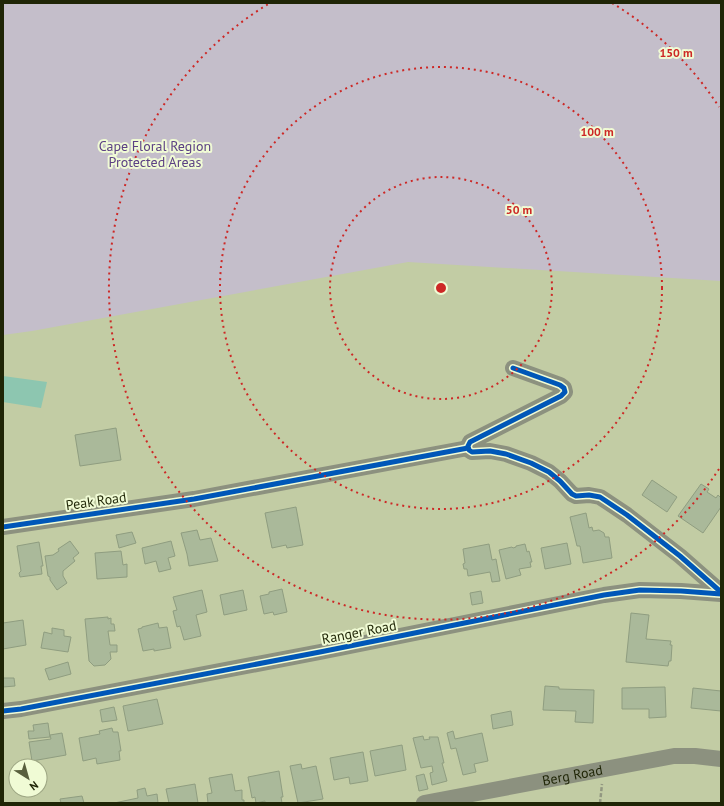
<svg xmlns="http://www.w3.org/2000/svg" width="724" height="806" viewBox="0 0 724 806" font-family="'PT Sans',sans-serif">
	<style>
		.green { fill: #c4beca }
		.water { fill: #8dc6b0 }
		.building { fill: #aab99a; stroke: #8f9d80 }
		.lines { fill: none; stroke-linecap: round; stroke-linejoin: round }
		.path { stroke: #929781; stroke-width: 2.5; stroke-dasharray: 4 2; stroke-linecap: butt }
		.minor { stroke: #8c917f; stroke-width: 16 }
		.cycleway-casing { stroke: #f0fbd5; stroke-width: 8 }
		.cycleway { stroke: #0057b8; stroke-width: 5 }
		.ring { fill: none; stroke: #cd2826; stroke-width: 2; stroke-dasharray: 2 4 }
		.labels { text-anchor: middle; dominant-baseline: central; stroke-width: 4; stroke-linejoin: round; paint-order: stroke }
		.park-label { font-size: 14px; fill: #5c4184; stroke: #f0fbd5 }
		.street-label { font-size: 14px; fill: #1f2506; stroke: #f0fbd5 }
		.centre { fill: #cd2826; stroke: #f0fbd5; stroke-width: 2 }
		.ring-label { font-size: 12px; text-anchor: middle; font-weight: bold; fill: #cd2826; stroke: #f0fbd5; stroke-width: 4; stroke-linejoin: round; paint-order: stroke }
	</style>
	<rect width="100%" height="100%" fill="#c2cca4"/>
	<path class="green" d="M 3,3 L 721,3 L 721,281 L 408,262 L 32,331 L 3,335 Z"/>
	<path class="water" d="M 3,376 L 47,382 L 41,408 L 3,402 Z"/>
	<g class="building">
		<path d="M 116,428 L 121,460 L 80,466 L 75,435 Z"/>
		<path d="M 652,480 L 677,497 L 667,512 L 642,495 Z"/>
		<path d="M 701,484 L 709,489 L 707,492 L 716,498 L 718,495 L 721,498 L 721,507 L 703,533 L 678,516 Z"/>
		<path d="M 296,507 L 303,545 L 287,548 L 286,545 L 272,548 L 265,513 Z"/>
		<path d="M 586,513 L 589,528 L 592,527 L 593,531 L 599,530 L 604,533 L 605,537 L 609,537 L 612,558 L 583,563 L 580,546 L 577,546 L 570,517 Z"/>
		<path d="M 197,530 L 200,540 L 211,538 L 218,561 L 189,566 L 187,554 L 181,533 Z"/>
		<path d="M 132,532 L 136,543 L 119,548 L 116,535 Z"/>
		<path d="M 70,541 L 79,553 L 73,558 L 75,561 L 63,571 L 63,576 L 67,583 L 57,590 L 50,580 L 50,577 L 48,576 L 45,556 L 53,555 L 59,551 L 58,549 Z"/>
		<path d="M 171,541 L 175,556 L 168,558 L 171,569 L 159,572 L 156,561 L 145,564 L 142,548 Z"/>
		<path d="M 39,542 L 43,566 L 41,566 L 42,574 L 20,577 L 19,573 L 21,571 L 17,546 Z"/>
		<path d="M 567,543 L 571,564 L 545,569 L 541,548 Z"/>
		<path d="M 489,544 L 492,560 L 496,559 L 500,581 L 492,582 L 490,572 L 468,576 L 467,569 L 464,569 L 463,564 L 465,563 L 463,549 Z"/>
		<path d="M 525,544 L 527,552 L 529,551 L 532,562 L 530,562 L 531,567 L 519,569 L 521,575 L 506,579 L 499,550 L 512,547 L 513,548 L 516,547 L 516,546 Z"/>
		<path d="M 121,551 L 123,565 L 127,564 L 127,577 L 97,579 L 95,553 Z"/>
		<path d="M 282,589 L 287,612 L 274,615 L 273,612 L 264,614 L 260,596 L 269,594 L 269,592 Z"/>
		<path d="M 202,590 L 207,612 L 196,615 L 201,636 L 184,640 L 180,626 L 177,627 L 173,611 L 177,610 L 173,597 Z"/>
		<path d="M 243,590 L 247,610 L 224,615 L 220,595 Z"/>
		<path d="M 481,591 L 483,603 L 472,605 L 470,593 Z"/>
		<path d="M 631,613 L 649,615 L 646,639 L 671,641 L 670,645 L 672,645 L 671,661 L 669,661 L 668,666 L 626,662 Z"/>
		<path d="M 108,617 L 108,619 L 111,618 L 111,624 L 114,624 L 115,631 L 108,631 L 110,645 L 117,645 L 117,652 L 110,652 L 111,659 L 105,665 L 94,666 L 89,661 L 85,619 Z"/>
		<path d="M 23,620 L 26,645 L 3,649 L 3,623 Z"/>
		<path d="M 158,623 L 159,628 L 167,627 L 171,648 L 154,651 L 154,649 L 143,651 L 138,629 L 142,628 L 142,627 Z"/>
		<path d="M 52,628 L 64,630 L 64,636 L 71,637 L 68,652 L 41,648 L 44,632 L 52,634 Z"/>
		<path d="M 68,662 L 71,674 L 49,680 L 45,669 Z"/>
		<path d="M 3,678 L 14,678 L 15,686 L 3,687 Z"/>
		<path d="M 545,686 L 559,687 L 559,689 L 594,690 L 593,723 L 575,722 L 576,711 L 543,710 Z"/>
		<path d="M 665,687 L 666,717 L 649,718 L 649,709 L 622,709 L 622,688 Z"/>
		<path d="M 693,688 L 721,691 L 721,711 L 691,708 Z"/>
		<path d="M 157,699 L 163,724 L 128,731 L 123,706 Z"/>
		<path d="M 114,707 L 117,720 L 102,722 L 100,710 Z"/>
		<path d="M 511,711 L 513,725 L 493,729 L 491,715 Z"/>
		<path d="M 48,723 L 50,737 L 29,739 L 28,731 L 34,731 L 33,725 Z"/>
		<path d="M 112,728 L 113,732 L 118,732 L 121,751 L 119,751 L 120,760 L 97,764 L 96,758 L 83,761 L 79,738 L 100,734 L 99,731 Z"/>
		<path d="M 453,731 L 455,739 L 482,733 L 488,761 L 474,764 L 476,772 L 463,775 L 456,748 L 451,749 L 447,733 Z"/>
		<path d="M 62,733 L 66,755 L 32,761 L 29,742 L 51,739 L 50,735 Z"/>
		<path d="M 423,736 L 424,740 L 430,739 L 429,737 L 438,737 L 444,763 L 442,763 L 447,781 L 432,785 L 430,773 L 433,772 L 432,766 L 421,768 L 413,738 Z"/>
		<path d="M 402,745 L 406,770 L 375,776 L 370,751 Z"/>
		<path d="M 363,752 L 368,781 L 350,784 L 349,777 L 334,780 L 330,758 Z"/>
		<path d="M 301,764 L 302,769 L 316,766 L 323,799 L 298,803 L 290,766 Z"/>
		<path d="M 279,771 L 283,797 L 281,797 L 282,803 L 265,803 L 265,801 L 256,803 L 255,797 L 252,798 L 248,777 Z"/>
		<path d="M 232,774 L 235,791 L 242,790 L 242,800 L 244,800 L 244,803 L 208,803 L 207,794 L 212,793 L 209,778 Z"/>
		<path d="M 424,774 L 428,789 L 419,791 L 416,776 Z"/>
		<path d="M 195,784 L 198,803 L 169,803 L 166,789 Z"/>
		<path d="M 145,788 L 147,796 L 157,794 L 158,803 L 114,803 L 138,798 L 137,790 Z"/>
		<path d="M 82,796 L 84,803 L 61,803 L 60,799 Z"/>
	</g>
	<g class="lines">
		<path class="path" d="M 600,803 L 602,784"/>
		<g class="minor">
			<path d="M 513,368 L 560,385 L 564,388 L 565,392 L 561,396 L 470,442 L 468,446 L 469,450 L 472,452 L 490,451 L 506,454 L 531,463 L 549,472 L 560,481 L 572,494 L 576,496 L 589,495 L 600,497 L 627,515 L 680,556 L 721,592"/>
			<path d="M 3,527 L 194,499 L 468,448"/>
			<path d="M 3,711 L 21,709 L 320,652 L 604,595 L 640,590 L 681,591 L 721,594"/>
			<path id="s1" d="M 424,803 L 674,756 L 695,756 L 721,759"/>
		</g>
		<g class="cycleway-casing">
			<g id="cycleway">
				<path d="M 513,368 L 560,385 L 564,388 L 565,392 L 561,396 L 470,442 L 468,446 L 469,450 L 472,452 L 490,451 L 506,454 L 531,463 L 549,472 L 560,481 L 572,494 L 576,496 L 589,495 L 600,497 L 627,515 L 680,556 L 721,592"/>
				<path d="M 3,527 L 194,499 L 468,448"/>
				<path d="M 3,711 L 21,709 L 320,652 L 604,595 L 640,590 L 681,591 L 721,594"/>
			</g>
		</g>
		<use href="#cycleway" class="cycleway"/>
	</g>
	<g class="ring">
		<circle cx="441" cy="288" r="111"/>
		<circle cx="441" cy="288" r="221"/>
		<path d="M719 469A332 332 0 1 1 270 3M612 3A332 332 0 0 1 719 107"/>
	</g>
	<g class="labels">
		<g class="park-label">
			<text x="155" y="146">Cape Floral Region<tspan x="155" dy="16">Protected Areas</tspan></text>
		</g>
		<g class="street-label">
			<text transform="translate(96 501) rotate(-8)">Peak Road</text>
			<text transform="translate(359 632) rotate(-11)">Ranger Road</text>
			<text stroke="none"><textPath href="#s1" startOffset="151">Berg Road</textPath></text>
		</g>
	</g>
	<circle cx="441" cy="288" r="6" class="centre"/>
	<g class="ring-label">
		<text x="676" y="57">150 m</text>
		<text x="597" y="136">100 m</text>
		<text x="519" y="214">50 m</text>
	</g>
	<rect width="724" height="806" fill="none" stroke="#1f2506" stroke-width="8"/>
	<g transform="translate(28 778) rotate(143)"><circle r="19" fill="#f0fbd5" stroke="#9ca582"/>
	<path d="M0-3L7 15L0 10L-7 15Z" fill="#585f3d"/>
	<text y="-6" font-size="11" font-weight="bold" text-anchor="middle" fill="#1f2506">N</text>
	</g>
</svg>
